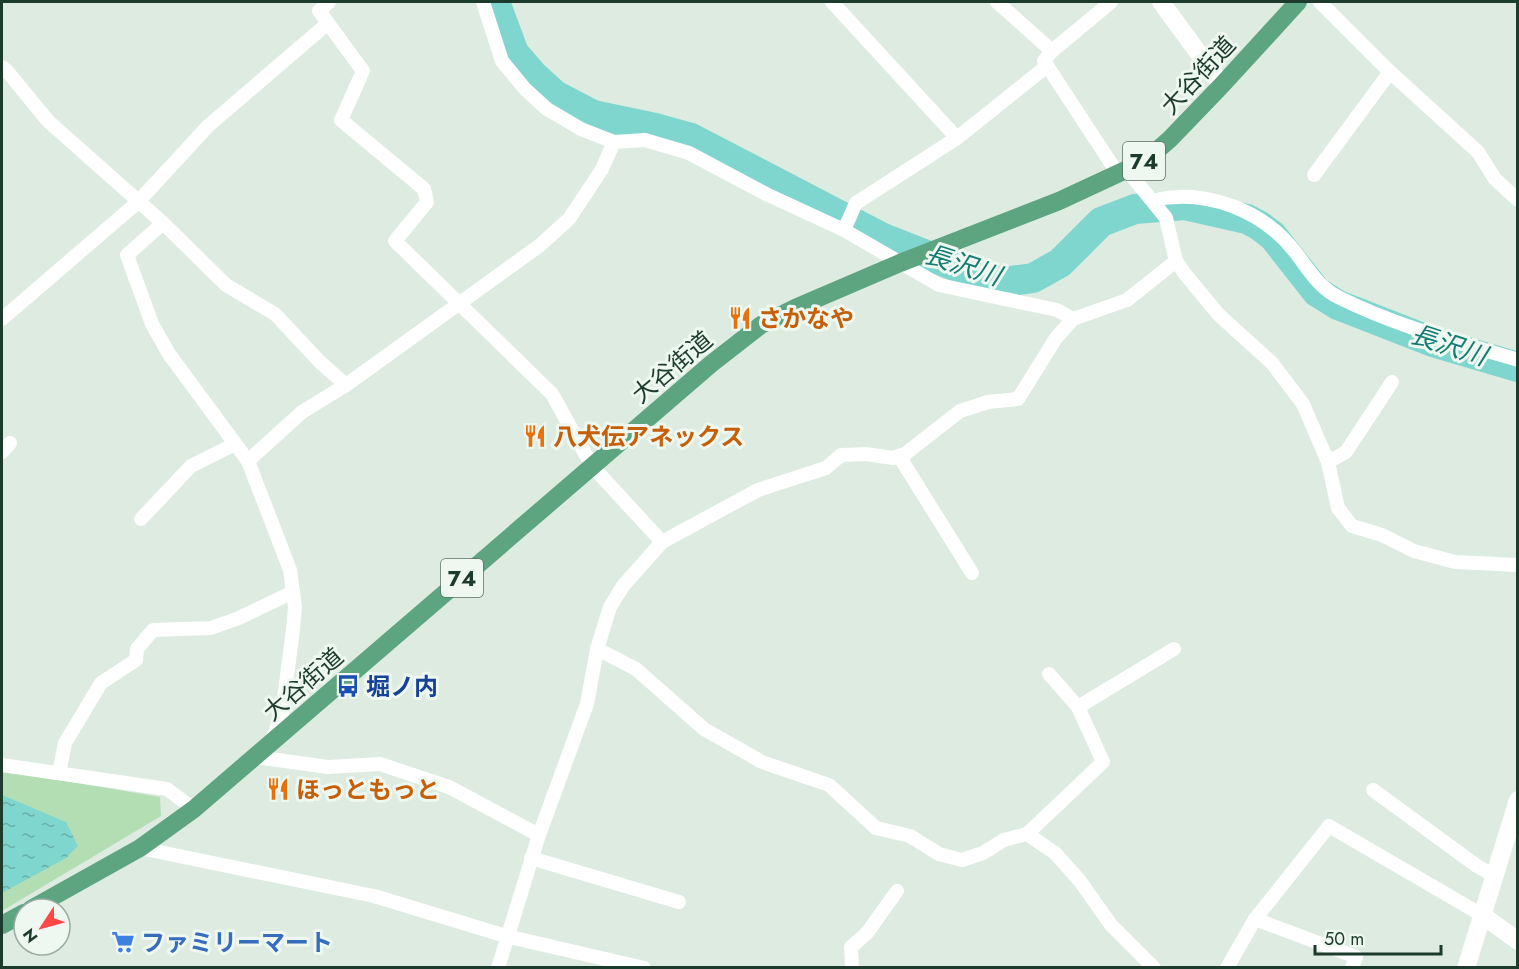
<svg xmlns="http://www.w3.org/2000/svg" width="1519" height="969" viewBox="0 0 1519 969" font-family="Jost,'Noto Sans JP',sans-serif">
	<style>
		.green { fill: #b3deb4 }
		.water { fill: url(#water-ripples) }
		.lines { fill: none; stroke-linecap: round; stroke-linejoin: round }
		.river { stroke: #7fd6ce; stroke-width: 30 }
		.street { stroke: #fff; stroke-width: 14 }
		.secondary { stroke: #fff; stroke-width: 18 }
		.primary { stroke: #5da481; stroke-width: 18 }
		.labels { text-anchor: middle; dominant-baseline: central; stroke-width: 6; stroke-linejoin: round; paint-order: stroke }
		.shield { fill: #eef7f0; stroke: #5c7367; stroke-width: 1.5 }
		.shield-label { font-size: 22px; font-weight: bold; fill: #1d3b2c }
		.street-label { font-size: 24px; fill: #1d3b2c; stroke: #eef7f0 }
		.food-label { font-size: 24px; font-weight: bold; fill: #c56008; stroke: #eef7f0; text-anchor: start }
		.transit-label { font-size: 24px; font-weight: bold; fill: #164399; stroke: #eef7f0; text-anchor: start }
		.shop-label { font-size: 24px; font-weight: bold; fill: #366cbe; stroke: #eef7f0; text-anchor: start }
		.water-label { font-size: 26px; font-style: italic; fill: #137c73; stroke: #eef7f0 }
	</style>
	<defs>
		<pattern id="water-ripples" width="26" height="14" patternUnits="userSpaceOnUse" patternTransform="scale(1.5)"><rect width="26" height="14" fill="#7fd6ce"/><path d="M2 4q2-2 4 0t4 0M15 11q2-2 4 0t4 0" fill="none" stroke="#67afa7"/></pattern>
	</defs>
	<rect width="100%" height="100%" fill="#ddebe1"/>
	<path class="green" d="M 2,770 L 160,797 L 161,816 L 2,911 Z"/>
	<path class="water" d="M 2,795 L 66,822 L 78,846 L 66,858 L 2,893 Z"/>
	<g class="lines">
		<path class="river" d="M 495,2 L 514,53 L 533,75 L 555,95 L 593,115 L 655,128 L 691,138 L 883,238 L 975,274 L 1003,282 L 1033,278 L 1060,263 L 1101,222 L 1135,209 L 1185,205 L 1247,219 L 1260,226 L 1273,236 L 1317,292 L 1338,305 L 1433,342 L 1518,367"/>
		<g class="street">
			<path d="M 329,2 L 319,11 L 363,71 L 341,120 L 424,189 L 427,202 L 395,241 L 552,394 L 592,466 L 662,542"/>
			<path d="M 483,2 L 502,61 L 525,89 L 547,109 L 581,129 L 614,142 L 645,140 L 689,153 L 766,194 L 844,230 L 939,285 L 1057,310 L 1073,319"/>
			<path d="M 832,2 L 957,138"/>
			<path d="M 997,2 L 1052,51"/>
			<path d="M 1111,2 L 1052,51 L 1044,61 L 1118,174"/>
			<path d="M 1320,2 L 1390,72 L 1478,152 L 1495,179 L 1518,200"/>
			<path d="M 2,67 L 7,71 L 48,121 L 163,223 L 226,285 L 275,314 L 320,362 L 346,385"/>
			<path d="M 1127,170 L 1166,218 L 1176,261 L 1185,274 L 1219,315 L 1272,363 L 1303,404 L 1328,462 L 1338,508 L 1352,526 L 1382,535 L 1414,551 L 1455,562 L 1518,565"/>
			<path d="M 1314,175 L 1390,72"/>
			<path d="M 1153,200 C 1206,188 1263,210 1296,253 C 1309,270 1319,288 1340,298 C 1396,326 1458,342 1518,360"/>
			<path d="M 163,223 L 127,255 L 152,324 L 169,354 L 248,461 L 290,570 L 295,607 L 293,630 L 282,714 L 272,740"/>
			<path d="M 844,230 L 856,203 L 957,138 L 1047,66"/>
			<path d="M 2,319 L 138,202 L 208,126 L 327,24"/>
			<path d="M 2,452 L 10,443"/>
			<path d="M 899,456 L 972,573"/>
			<path d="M 248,461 L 302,412 L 346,385 L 539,246 L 569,219 L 602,169 L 614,142"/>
			<path d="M 1328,462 L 1346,452 L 1392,382"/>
			<path d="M 141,519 L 191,466 L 235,444"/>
			<path d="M 597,649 L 636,669 L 704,729 L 762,762 L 829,785 L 876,828 L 910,836 L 939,854 L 962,860 L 983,853 L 1004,840 L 1027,834 L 1055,853 L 1080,881 L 1111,925 L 1154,968"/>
			<path d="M 1049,674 L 1078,707"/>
			<path d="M 256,757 L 328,767 L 380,764 L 449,787 L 539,835"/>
			<path d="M 2,765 L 167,789 L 194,809"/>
			<path d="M 59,773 L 65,743 L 101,683 L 136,660 L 137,649 L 153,630 L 211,628 L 239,618 L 293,592"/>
			<path d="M 1373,790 L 1477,866 L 1494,875"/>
			<path d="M 1027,834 L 1103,762 L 1078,707 L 1174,649"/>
			<path d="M 140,848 L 374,896 L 506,936 L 644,968"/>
			<path d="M 531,858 L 679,902"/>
			<path d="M 1255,919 L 1356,957 L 1352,968"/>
			<path d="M 498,968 L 539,835 L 587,704 L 597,649 L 610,607 L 623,586 L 662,542 L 758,490 L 826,468 L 841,455 L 866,454 L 893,458 L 905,454 L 960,411 L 988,402 L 1018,399 L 1056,338 L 1073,319 L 1127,300 L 1176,261"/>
			<path d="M 852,968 L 851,947 L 867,933 L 897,891"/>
			<path d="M 1227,968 L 1255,919 L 1329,826 L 1482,915"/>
		</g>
		<g class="secondary">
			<path d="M 1161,2 L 1222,85"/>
			<path d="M 1482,915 L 1518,941"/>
			<path d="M 1466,968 L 1518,800"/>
		</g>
		<g class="primary">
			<path d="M 31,909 L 140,848 L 194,809 L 711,364 L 761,325 L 795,308 L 900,263 L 1059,201 L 1145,161 L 1170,139 L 1222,85 L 1298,2"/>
			<path d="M 2,925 L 24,913"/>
		</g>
	</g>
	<defs>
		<g id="restaurant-bare" transform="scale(1.8)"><path d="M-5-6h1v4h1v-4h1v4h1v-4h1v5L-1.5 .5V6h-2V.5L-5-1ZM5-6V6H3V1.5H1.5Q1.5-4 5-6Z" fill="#e8710a" stroke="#eef7f0" stroke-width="2.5" paint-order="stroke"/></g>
		<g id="bus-bare" transform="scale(1.8)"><path d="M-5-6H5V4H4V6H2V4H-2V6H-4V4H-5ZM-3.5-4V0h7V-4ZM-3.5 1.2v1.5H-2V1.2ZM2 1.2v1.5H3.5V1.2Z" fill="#1a4fb4" stroke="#eef7f0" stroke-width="2.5" paint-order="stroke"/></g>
		<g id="supermarket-bare" transform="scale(1.8)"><path d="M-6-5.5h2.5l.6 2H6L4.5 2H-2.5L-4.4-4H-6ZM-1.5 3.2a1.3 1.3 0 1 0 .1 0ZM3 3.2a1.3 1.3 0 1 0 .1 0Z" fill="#3f7fe0" stroke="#eef7f0" stroke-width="2.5" paint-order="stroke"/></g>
	</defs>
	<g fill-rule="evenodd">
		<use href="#restaurant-bare" x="740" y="318"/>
		<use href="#restaurant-bare" x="535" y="436"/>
		<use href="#bus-bare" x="348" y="686"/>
		<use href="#restaurant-bare" x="278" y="789"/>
		<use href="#supermarket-bare" x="123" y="942"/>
	</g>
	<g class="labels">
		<g class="shield">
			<rect x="1123" y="142" width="42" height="38" rx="4.5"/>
			<rect x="441" y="559" width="42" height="38" rx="4.5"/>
		</g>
		<g class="shield-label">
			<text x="1144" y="161">74</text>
			<text x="462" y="578">74</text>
		</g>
		<g class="street-label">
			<text transform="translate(1198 75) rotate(-47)">大谷街道</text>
			<text transform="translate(672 367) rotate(-40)">大谷街道</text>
			<text transform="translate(303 684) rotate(-41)">大谷街道</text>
		</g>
		<g class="food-label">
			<text x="758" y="318">さかなや</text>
			<text x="553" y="436">八犬伝アネックス</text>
			<text x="296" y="789">ほっともっと</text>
		</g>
		<g class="transit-label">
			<text x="366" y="686">堀ノ内</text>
		</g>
		<g class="shop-label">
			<text x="141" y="942">ファミリーマート</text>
		</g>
		<g class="water-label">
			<text transform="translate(963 265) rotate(18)">長沢川</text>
			<text transform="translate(1449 345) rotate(18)">長沢川</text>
		</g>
	</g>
	<rect width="1519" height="969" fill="none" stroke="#1d3b2c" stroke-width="6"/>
	<g transform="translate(42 927) rotate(234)"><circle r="28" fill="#eef7f0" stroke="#9aaca2" stroke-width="1.5"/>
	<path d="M0-4.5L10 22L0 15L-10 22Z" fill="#ff4748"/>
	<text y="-9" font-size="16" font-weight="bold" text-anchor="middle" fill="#1d3b2c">N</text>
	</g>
	<path d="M1315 945v9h126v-9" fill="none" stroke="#1d3b2c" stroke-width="3"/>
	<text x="1324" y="945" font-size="18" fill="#1d3b2c" stroke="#eef7f0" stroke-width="4.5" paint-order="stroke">50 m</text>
</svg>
